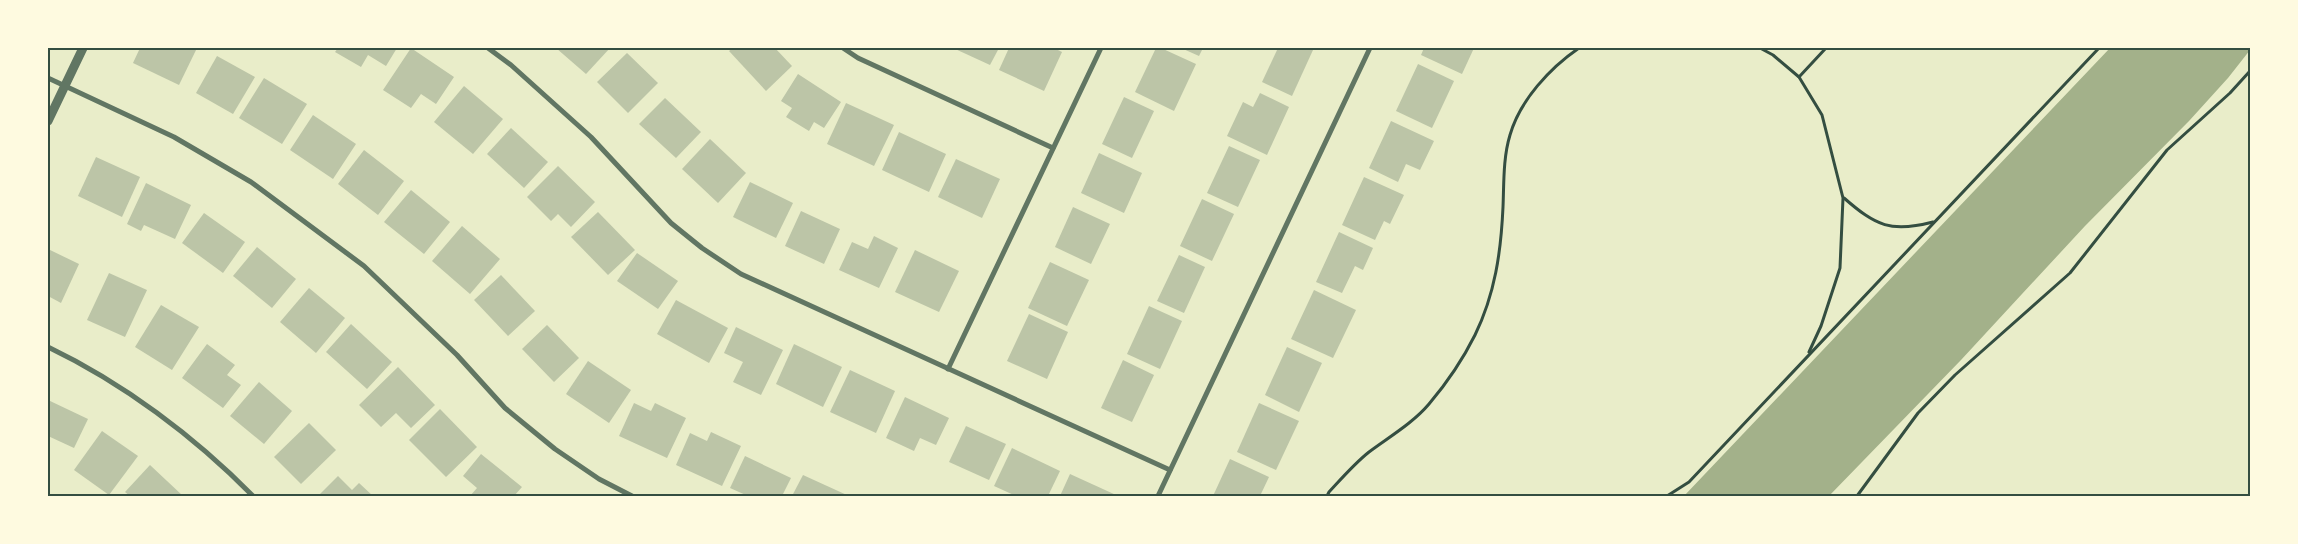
<svg xmlns="http://www.w3.org/2000/svg" width="2298" height="544" viewBox="0 0 2298 544" font-family="Cabin,sans-serif">
	<style>
		.water { fill: #a3b18a }
		.building { fill: #bcc5a7 }
		.lines { fill: none; stroke-linecap: round; stroke-linejoin: round }
		.path { stroke: #344e41; stroke-width: 3 }
		.minor { stroke: #617663; stroke-width: 5 }
		.tertiary { stroke: #617663; stroke-width: 9 }
		.neatline { fill: none; stroke: #344e41; stroke-width: 2 }
	</style>
	<rect width="100%" height="100%" fill="#e9edc9"/>
	<path class="water" d="M 2110,48 L 2250,48 L 2250,50 L 2228,78 L 2189,121 L 2085,226 L 1961,360 L 1829,496 L 1684,496 Z"/>
	<g class="building">
		<path d="M 140,48 L 197,48 L 179,85 L 133,63 Z"/>
		<path d="M 338,48 L 397,48 L 386,66 L 368,55 L 361,67 L 335,52 Z"/>
		<path d="M 411,48 L 454,77 L 436,104 L 421,94 L 411,108 L 383,90 Z"/>
		<path d="M 556,48 L 610,48 L 586,74 Z"/>
		<path d="M 733,48 L 775,48 L 792,66 L 766,91 L 729,51 Z"/>
		<path d="M 953,48 L 999,48 L 990,65 Z"/>
		<path d="M 1009,48 L 1054,48 L 1062,52 L 1044,91 L 999,70 Z"/>
		<path d="M 1156,48 L 1161,48 L 1196,64 L 1174,111 L 1135,92 Z"/>
		<path d="M 1181,48 L 1203,48 L 1199,56 Z"/>
		<path d="M 1278,48 L 1307,48 L 1313,50 L 1292,96 L 1262,82 Z"/>
		<path d="M 1424,48 L 1474,48 L 1462,74 L 1421,55 Z"/>
		<path d="M 627,53 L 658,83 L 628,113 L 597,82 Z"/>
		<path d="M 217,56 L 255,77 L 233,114 L 196,93 Z"/>
		<path d="M 1418,64 L 1454,81 L 1432,128 L 1396,111 Z"/>
		<path d="M 798,74 L 841,102 L 824,128 L 814,122 L 809,131 L 786,117 L 792,108 L 781,101 Z"/>
		<path d="M 264,78 L 307,104 L 282,144 L 239,118 Z"/>
		<path d="M 464,86 L 503,119 L 473,154 L 434,122 Z"/>
		<path d="M 1260,93 L 1289,107 L 1267,155 L 1227,136 L 1243,102 L 1253,107 Z"/>
		<path d="M 1124,97 L 1154,111 L 1132,158 L 1102,144 Z"/>
		<path d="M 665,98 L 701,132 L 676,158 L 639,124 Z"/>
		<path d="M 846,103 L 894,125 L 874,166 L 827,144 Z"/>
		<path d="M 313,115 L 356,144 L 333,179 L 290,150 Z"/>
		<path d="M 1391,121 L 1434,141 L 1420,170 L 1406,164 L 1398,182 L 1369,168 Z"/>
		<path d="M 511,128 L 548,162 L 524,188 L 487,154 Z"/>
		<path d="M 899,132 L 946,154 L 929,192 L 882,170 Z"/>
		<path d="M 710,139 L 746,173 L 718,203 L 682,169 Z"/>
		<path d="M 1229,146 L 1260,160 L 1238,207 L 1207,193 Z"/>
		<path d="M 364,150 L 404,181 L 378,215 L 338,184 Z"/>
		<path d="M 1099,153 L 1142,173 L 1124,213 L 1081,193 Z"/>
		<path d="M 96,157 L 140,177 L 122,217 L 78,196 Z"/>
		<path d="M 956,159 L 1000,179 L 982,218 L 938,197 Z"/>
		<path d="M 558,166 L 595,202 L 571,227 L 558,214 L 551,221 L 527,197 Z"/>
		<path d="M 1364,177 L 1404,195 L 1390,224 L 1384,221 L 1375,240 L 1342,225 Z"/>
		<path d="M 750,182 L 793,203 L 776,238 L 733,217 Z"/>
		<path d="M 146,183 L 191,205 L 175,239 L 144,225 L 141,231 L 127,224 Z"/>
		<path d="M 411,190 L 450,222 L 424,254 L 384,222 Z"/>
		<path d="M 1202,199 L 1234,214 L 1212,261 L 1180,246 Z"/>
		<path d="M 1073,207 L 1110,224 L 1091,264 L 1055,247 Z"/>
		<path d="M 801,211 L 840,229 L 824,264 L 785,246 Z"/>
		<path d="M 598,212 L 635,250 L 608,275 L 571,237 Z"/>
		<path d="M 204,213 L 245,242 L 223,273 L 182,243 Z"/>
		<path d="M 462,226 L 500,259 L 470,294 L 432,261 Z"/>
		<path d="M 1339,232 L 1373,248 L 1363,270 L 1355,266 L 1342,293 L 1316,282 Z"/>
		<path d="M 874,236 L 898,248 L 879,288 L 839,270 L 852,242 L 868,249 Z"/>
		<path d="M 257,247 L 296,279 L 272,308 L 233,276 Z"/>
		<path d="M 48,249 L 79,264 L 61,303 L 48,296 Z"/>
		<path d="M 915,250 L 959,271 L 939,312 L 895,292 Z"/>
		<path d="M 637,253 L 678,281 L 658,309 L 617,281 Z"/>
		<path d="M 1179,255 L 1205,267 L 1184,313 L 1157,301 Z"/>
		<path d="M 1050,262 L 1089,280 L 1067,326 L 1028,308 Z"/>
		<path d="M 109,273 L 147,290 L 125,337 L 87,320 Z"/>
		<path d="M 501,275 L 535,311 L 508,336 L 474,300 Z"/>
		<path d="M 309,288 L 345,318 L 316,353 L 280,322 Z"/>
		<path d="M 1314,290 L 1356,310 L 1333,358 L 1291,339 Z"/>
		<path d="M 676,300 L 728,328 L 709,363 L 657,334 Z"/>
		<path d="M 161,305 L 199,327 L 172,370 L 135,347 Z"/>
		<path d="M 1149,306 L 1182,321 L 1160,369 L 1127,354 Z"/>
		<path d="M 1029,314 L 1068,332 L 1047,379 L 1007,361 Z"/>
		<path d="M 351,324 L 392,362 L 367,389 L 326,352 Z"/>
		<path d="M 547,325 L 579,358 L 554,382 L 522,349 Z"/>
		<path d="M 736,327 L 783,350 L 761,395 L 733,382 L 743,362 L 724,353 Z"/>
		<path d="M 207,344 L 235,365 L 227,375 L 241,385 L 223,408 L 182,378 Z"/>
		<path d="M 794,344 L 842,367 L 823,407 L 776,384 Z"/>
		<path d="M 1287,347 L 1322,363 L 1299,412 L 1265,395 Z"/>
		<path d="M 1123,360 L 1154,375 L 1132,422 L 1101,408 Z"/>
		<path d="M 588,361 L 631,390 L 609,423 L 566,394 Z"/>
		<path d="M 398,367 L 435,405 L 411,428 L 396,413 L 381,427 L 359,405 Z"/>
		<path d="M 850,370 L 895,391 L 876,433 L 830,412 Z"/>
		<path d="M 259,382 L 292,411 L 264,444 L 230,416 Z"/>
		<path d="M 905,397 L 949,418 L 936,445 L 920,438 L 914,451 L 886,438 Z"/>
		<path d="M 48,400 L 88,419 L 74,448 L 48,436 Z"/>
		<path d="M 634,403 L 651,411 L 655,403 L 686,418 L 667,458 L 619,436 Z"/>
		<path d="M 1259,403 L 1299,421 L 1276,470 L 1237,452 Z"/>
		<path d="M 440,409 L 477,447 L 446,477 L 409,440 Z"/>
		<path d="M 309,423 L 336,450 L 301,484 L 274,457 Z"/>
		<path d="M 966,426 L 1006,444 L 989,480 L 949,462 Z"/>
		<path d="M 102,431 L 138,456 L 109,495 L 74,470 Z"/>
		<path d="M 711,432 L 741,446 L 722,486 L 676,465 L 690,433 L 707,441 Z"/>
		<path d="M 1012,448 L 1060,471 L 1048,496 L 1016,496 L 994,486 Z"/>
		<path d="M 481,454 L 522,487 L 514,496 L 470,496 L 477,488 L 463,476 Z"/>
		<path d="M 745,456 L 791,478 L 782,496 L 748,496 L 730,488 Z"/>
		<path d="M 1230,459 L 1269,477 L 1260,496 L 1213,496 Z"/>
		<path d="M 150,465 L 183,496 L 130,496 L 125,492 Z"/>
		<path d="M 1070,474 L 1116,495 L 1115,496 L 1060,496 Z"/>
		<path d="M 803,475 L 849,496 L 792,496 Z"/>
		<path d="M 338,476 L 352,490 L 359,483 L 373,496 L 318,496 Z"/>
	</g>
	<g class="lines">
		<g class="path">
			<path d="M 1760,48 L 1773,55 L 1799,77 L 1822,115 L 1843,198 L 1840,268 L 1821,326 L 1809,352"/>
			<path d="M 1799,77 L 1826,48"/>
			<path d="M 1844,198 C 1876,226 1891,233 1933,222"/>
			<path d="M 1327,496 L 1329,492 C 1342,478 1355,463 1369,452 C 1389,437 1413,423 1429,404 C 1446,384 1463,359 1475,335 C 1495,294 1501,252 1503,207 C 1504,183 1503,158 1510,135 C 1520,100 1550,68 1579,48"/>
			<path d="M 1667,496 L 1689,482 L 2099,48"/>
			<path d="M 1857,496 L 1918,413 L 1955,375 L 2070,273 L 2167,150 L 2230,93 L 2250,71"/>
		</g>
		<g class="minor">
			<path d="M 488,48 L 511,65 L 591,137 L 671,223 L 702,248 L 741,274 L 1170,470"/>
			<path d="M 843,48 L 858,58 L 1053,148"/>
			<path d="M 48,78 L 174,137 L 251,182 L 364,266 L 457,355 L 505,408 L 555,449 L 599,479 L 632,496"/>
			<path d="M 48,347 C 123,383 194,436 253,496"/>
			<path d="M 948,369 L 1101,48"/>
			<path d="M 1158,496 L 1370,48"/>
		</g>
		<path class="tertiary" d="M 48,121 L 83,48"/>
	</g>
	<rect width="2298" height="544" fill="none" stroke="#fefae0" stroke-width="98"/>
	<rect x="49" y="49" width="2200" height="446" class="neatline"/>
</svg>
